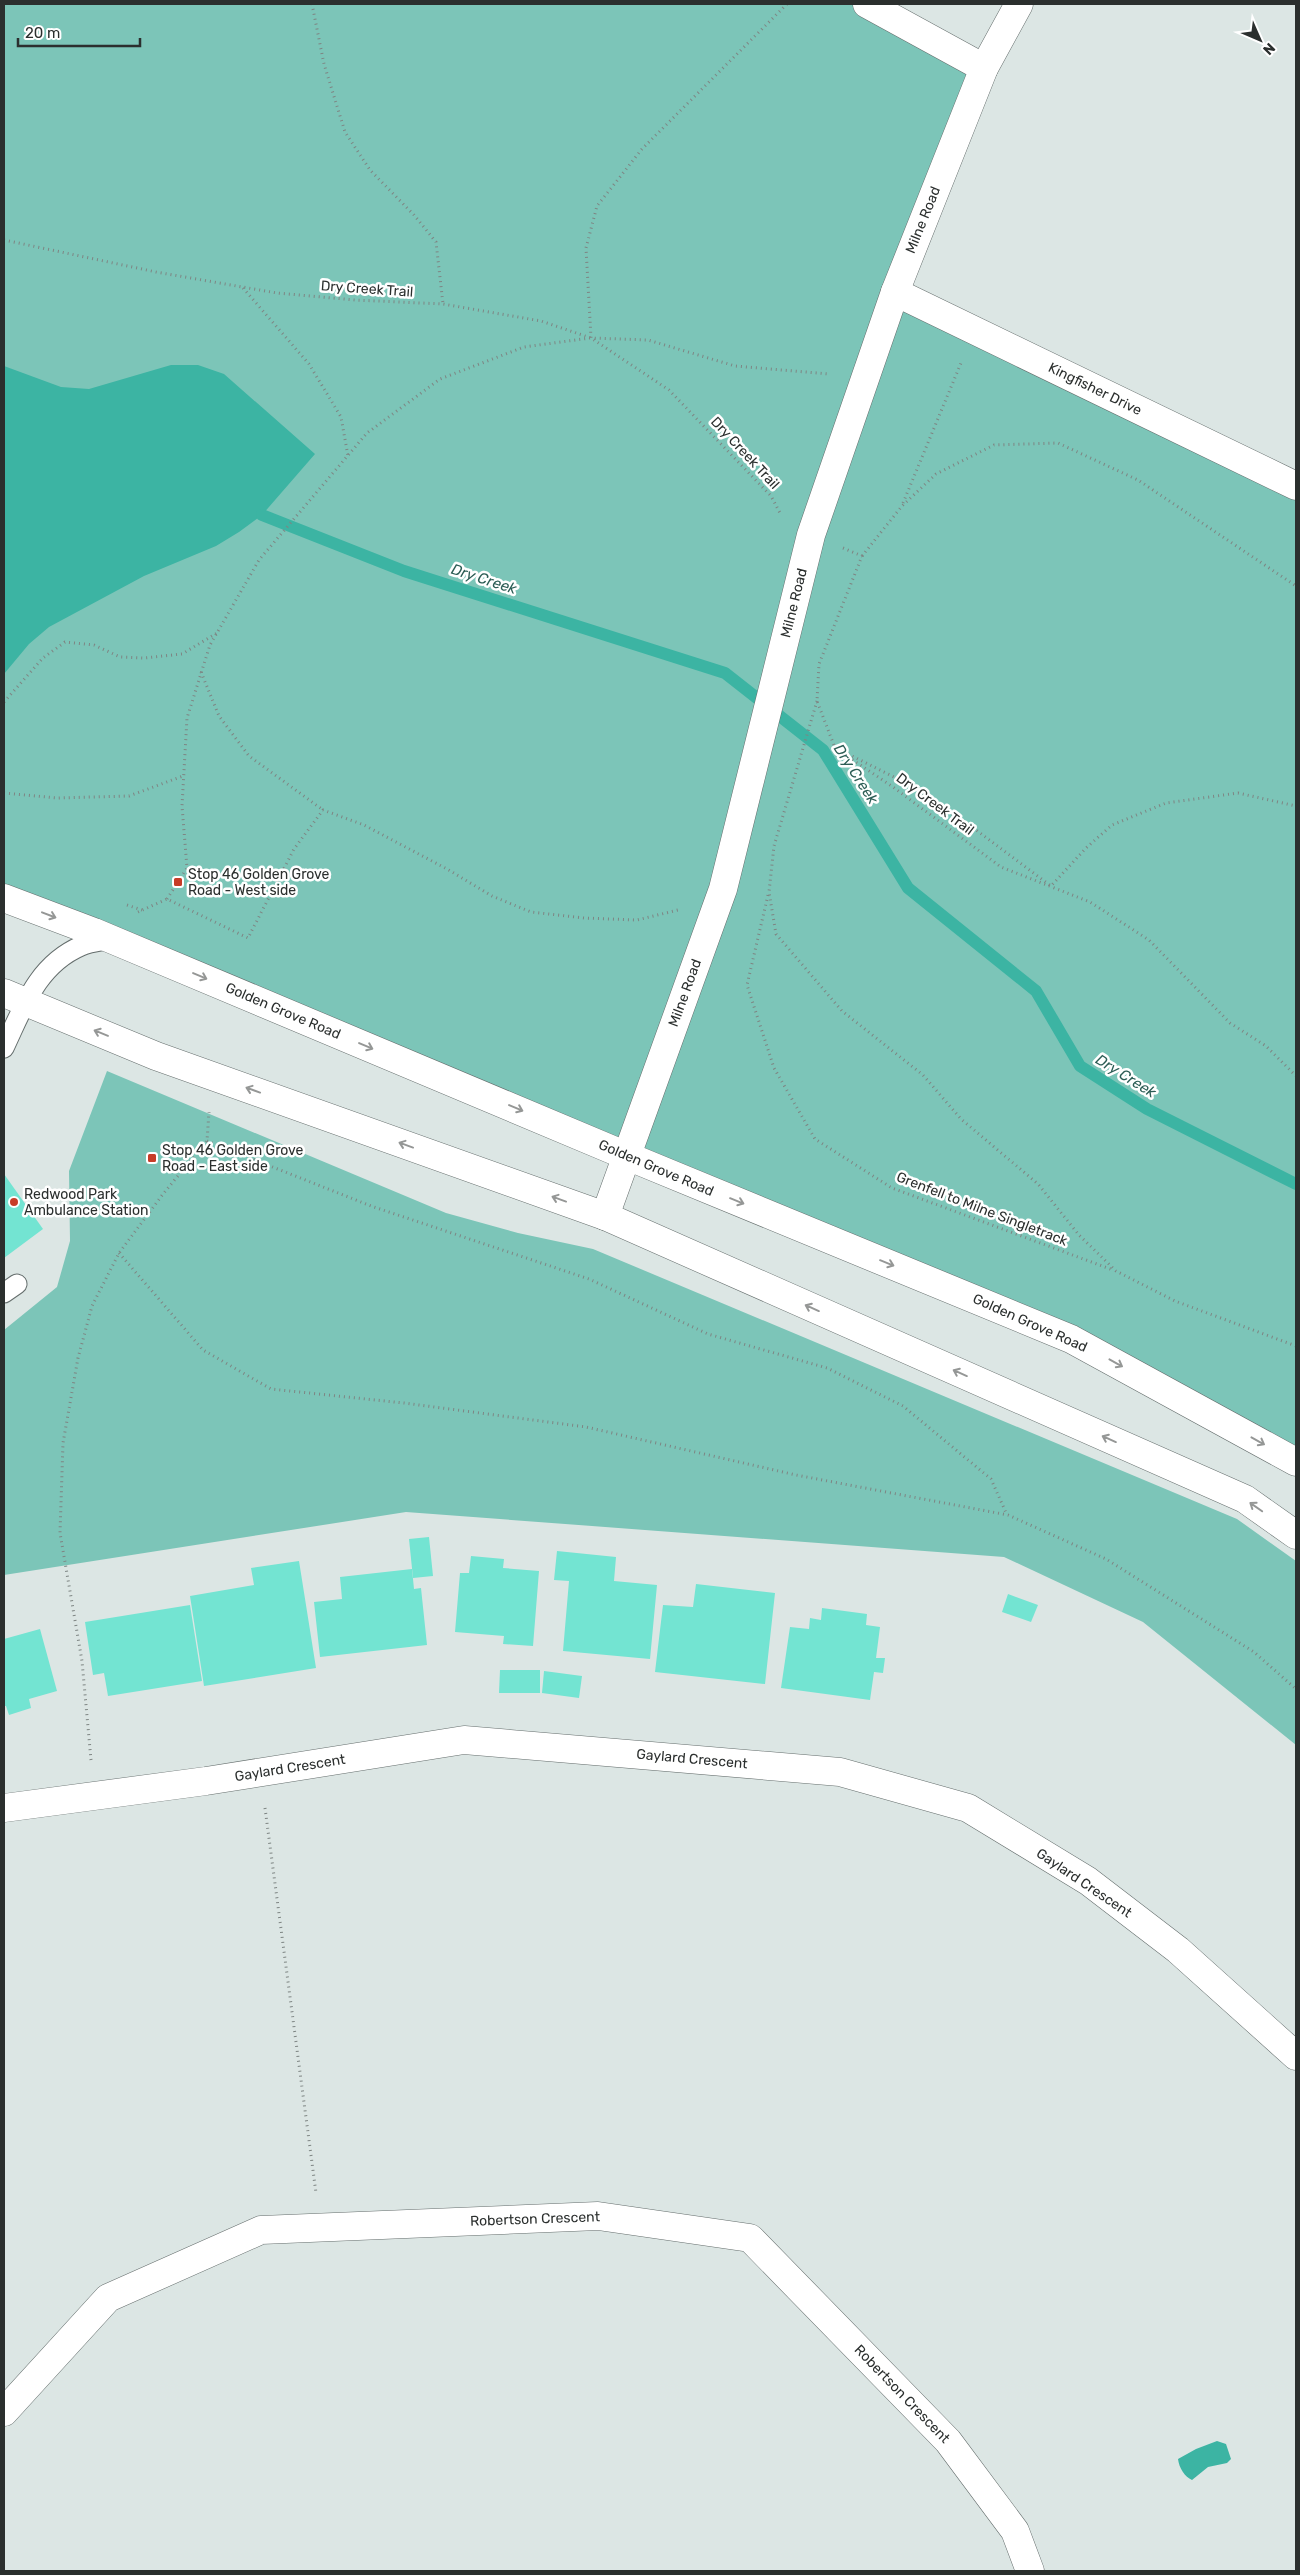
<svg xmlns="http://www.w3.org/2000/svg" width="1300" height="2575" viewBox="0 0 1300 2575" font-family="Rubik,sans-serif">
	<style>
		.green { fill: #7cc5b8 }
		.water { fill: #3cb4a3 }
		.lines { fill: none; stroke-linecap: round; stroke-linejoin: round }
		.stream { stroke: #3cb4a3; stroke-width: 12 }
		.building { fill: #73e4d2 }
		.service-casing { stroke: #656e6d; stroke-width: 21 }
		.minor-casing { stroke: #656e6d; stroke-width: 29 }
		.secondary-casing { stroke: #656e6d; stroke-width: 29 }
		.path { stroke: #7e8583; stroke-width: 3; stroke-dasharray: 1 4; stroke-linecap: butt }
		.service { stroke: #fff; stroke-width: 19 }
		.minor { stroke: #fff; stroke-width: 28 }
		.secondary { stroke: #fff; stroke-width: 28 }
		.oneway { stroke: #959796 }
		.poi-dot { fill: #c73c27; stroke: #fff; stroke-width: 2 }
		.labels { text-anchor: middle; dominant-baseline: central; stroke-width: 5; stroke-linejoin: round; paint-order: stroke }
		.street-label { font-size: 14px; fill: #2b2f2e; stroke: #fff }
		.poi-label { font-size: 14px; fill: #2b2f2e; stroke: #fff; text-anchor: start }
		.water-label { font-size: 15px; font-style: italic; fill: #2c5d55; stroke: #fff }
	</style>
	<rect width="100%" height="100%" fill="#dce6e4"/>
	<g class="green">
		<path d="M 4,4 L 867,4 L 984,68 L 895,292 L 1296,486 L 1296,1462 L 1071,1339 L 4,898 Z"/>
		<path d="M 107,1071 L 446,1213 L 518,1233 L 593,1249 L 1237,1519 L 1296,1561 L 1296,1745 L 1143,1622 L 1004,1557 L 406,1512 L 4,1575 L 4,1330 L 57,1287 L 70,1241 L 69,1171 Z"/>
	</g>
	<g class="water">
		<path d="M 171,365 L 198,365 L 224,374 L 315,454 L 262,515 L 239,532 L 216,546 L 144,576 L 49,627 L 29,644 L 4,674 L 4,366 L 61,387 L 89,389 Z"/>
		<path d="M 1217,2441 L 1226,2444 L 1231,2459 L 1227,2463 L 1208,2467 L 1192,2480 C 1185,2477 1179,2468 1178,2459 L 1196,2449 Z"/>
	</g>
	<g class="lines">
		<path class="stream" d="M 262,515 L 404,571 L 725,673 L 823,750 L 908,888 L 1036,991 L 1080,1066 L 1147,1109 L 1296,1184"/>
	</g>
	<g class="building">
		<path d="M 4,1174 L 43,1229 L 4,1258 Z"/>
		<path d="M 429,1537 L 433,1576 L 413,1578 L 409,1539 Z"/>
		<path d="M 557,1551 L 616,1557 L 614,1581 L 657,1585 L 650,1659 L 563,1651 L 569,1581 L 554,1580 Z"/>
		<path d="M 471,1556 L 504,1559 L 503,1568 L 539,1571 L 533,1646 L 503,1644 L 504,1636 L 455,1632 L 460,1573 L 469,1573 Z"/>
		<path d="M 299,1561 L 316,1668 L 204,1686 L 190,1596 L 254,1585 L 251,1568 Z"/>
		<path d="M 412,1569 L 414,1589 L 421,1588 L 427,1645 L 320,1657 L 314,1602 L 342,1599 L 340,1577 Z"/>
		<path d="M 696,1584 L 775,1593 L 765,1684 L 655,1672 L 663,1605 L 693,1607 Z"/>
		<path d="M 1008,1594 L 1038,1605 L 1031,1622 L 1002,1612 Z"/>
		<path d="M 190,1605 L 202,1681 L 108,1696 L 104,1673 L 93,1675 L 85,1622 Z"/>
		<path d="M 822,1608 L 867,1614 L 866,1625 L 880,1627 L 876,1658 L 885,1658 L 883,1673 L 874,1672 L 870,1700 L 781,1688 L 790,1627 L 809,1629 L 810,1618 L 821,1620 Z"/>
		<path d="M 40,1629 L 57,1691 L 29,1699 L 31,1708 L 9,1715 L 6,1706 L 4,1706 L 4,1639 Z"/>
		<path d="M 500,1670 L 540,1670 L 540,1693 L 499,1693 Z"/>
		<path d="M 544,1671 L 582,1676 L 579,1698 L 542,1693 Z"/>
	</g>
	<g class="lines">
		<g class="service-casing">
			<g id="service">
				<path d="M 4,1048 C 23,1008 37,965 81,946 C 90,942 102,941 111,939"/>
				<path d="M 4,1293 L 17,1284"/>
			</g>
		</g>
		<g class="minor-casing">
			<g id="minor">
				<path d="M 867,4 L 984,68"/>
				<path d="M 895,292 L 1296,486"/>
				<path d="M 4,1808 L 206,1781 L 464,1740 L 840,1772 L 968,1808 L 1088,1881 L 1178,1950 L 1296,2056"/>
				<path d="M 4,2412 L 108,2298 L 261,2230 L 598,2216 L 750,2238 L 948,2441 L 1015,2531 L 1030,2571"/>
			</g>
		</g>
		<g class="secondary-casing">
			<g id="secondary">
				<path d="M 4,898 L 94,932 L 627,1156 L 1071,1339 L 1296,1462"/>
				<path d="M 4,993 L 156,1056 L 605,1216 L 1245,1499 L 1296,1535"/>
				<path d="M 605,1216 L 723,889 L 811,535 L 895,292 L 984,68 L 1019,4"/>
			</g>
		</g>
		<g class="path">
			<path d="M 312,4 L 324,64 L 345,132 L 370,170 L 414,215 L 436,242 L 443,304"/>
			<path d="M 787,4 L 642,149 L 597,206 L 586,248 L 591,338 L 648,340 L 735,366 L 829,374"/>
			<path d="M 4,240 L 156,272 L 277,293 L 355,300 L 443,304 L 541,321 L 591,338 L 669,390 L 771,496 L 780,513"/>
			<path d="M 243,288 L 309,364 L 341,417 L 348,456"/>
			<path d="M 903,503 L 961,363"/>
			<path d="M 843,548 L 862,556 L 819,664 L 817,701 L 835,748 L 893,787 L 1001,867 L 1090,902 L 1149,940 L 1230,1023 L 1266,1046 L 1296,1076"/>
			<path d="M 862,556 L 902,506 L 936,474 L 994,445 L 1058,443 L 1138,480 L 1296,586"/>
			<path d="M 201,672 L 219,716 L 249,756 L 323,810"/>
			<path d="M 817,701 L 774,846 L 769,892 L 776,934 L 842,1011 L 923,1075 L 961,1119 L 1038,1184 L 1079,1235 L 1116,1271 L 1175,1301 L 1296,1346"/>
			<path d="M 4,702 L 43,658 L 65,642 L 94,645 L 120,657 L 144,658 L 182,654 L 217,633"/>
			<path d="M 848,754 L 900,780 L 972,827 L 1051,886 L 1086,848 L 1112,825 L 1166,803 L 1238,793 L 1296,806"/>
			<path d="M 4,793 L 57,798 L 129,796 L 183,776"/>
			<path d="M 768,895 L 747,985 L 774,1068 L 815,1139 L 892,1188 L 1113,1270"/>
			<path d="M 167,899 L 187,868 L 182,806 L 187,718 L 210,645 L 259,560 L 367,433 L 440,379 L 524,347 L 590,338"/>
			<path d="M 127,905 L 142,910"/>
			<path d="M 138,912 L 167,899 L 248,938 L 294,849 L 323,810 L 364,825 L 447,869 L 492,896 L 531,912 L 584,918 L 637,920 L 678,910"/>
			<path d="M 207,1141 L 371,1206 L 589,1279 L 708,1334 L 827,1368 L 903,1406 L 991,1479 L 1007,1515"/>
			<path d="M 119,1253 L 203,1350 L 271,1389 L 404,1403 L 586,1427 L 796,1475 L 1008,1515 L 1106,1559 L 1254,1652 L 1296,1689"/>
			<path d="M 91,1760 L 82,1661 L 60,1533 L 63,1443 L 78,1358 L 92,1306 L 119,1253 L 163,1194 L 207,1141 L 209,1112"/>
			<path d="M 265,1808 L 316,2193"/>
		</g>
		<use href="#service" class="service"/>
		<use href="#minor" class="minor"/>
		<use href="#secondary" class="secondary"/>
	</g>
	<defs><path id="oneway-shaft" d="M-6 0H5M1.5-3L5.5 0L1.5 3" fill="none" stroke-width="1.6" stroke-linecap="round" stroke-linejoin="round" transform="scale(1.25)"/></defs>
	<g class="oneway">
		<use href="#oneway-shaft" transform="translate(49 915) rotate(21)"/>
		<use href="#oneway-shaft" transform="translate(200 976) rotate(23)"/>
		<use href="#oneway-shaft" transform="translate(101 1033) rotate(-158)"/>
		<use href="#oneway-shaft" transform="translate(366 1046) rotate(23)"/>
		<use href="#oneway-shaft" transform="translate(253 1090) rotate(-160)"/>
		<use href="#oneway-shaft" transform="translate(516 1108) rotate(23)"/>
		<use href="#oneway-shaft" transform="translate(406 1145) rotate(-160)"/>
		<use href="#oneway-shaft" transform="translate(559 1199) rotate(-160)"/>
		<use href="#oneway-shaft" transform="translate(737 1201) rotate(22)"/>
		<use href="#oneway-shaft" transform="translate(887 1263) rotate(22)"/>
		<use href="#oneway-shaft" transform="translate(812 1308) rotate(-156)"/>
		<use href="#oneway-shaft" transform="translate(1116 1363) rotate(29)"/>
		<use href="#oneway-shaft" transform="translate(960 1373) rotate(-156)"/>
		<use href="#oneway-shaft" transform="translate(1109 1439) rotate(-156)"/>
		<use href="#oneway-shaft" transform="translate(1258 1441) rotate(29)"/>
		<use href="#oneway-shaft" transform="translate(1256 1507) rotate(-145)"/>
	</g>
	<g class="poi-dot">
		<rect x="173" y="877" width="10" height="10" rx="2.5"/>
		<rect x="147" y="1153" width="10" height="10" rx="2.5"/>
		<circle cx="14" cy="1202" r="5"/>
	</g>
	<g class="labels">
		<g class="street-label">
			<text transform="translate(923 220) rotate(-68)">Milne Road</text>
			<text transform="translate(367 289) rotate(4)">Dry Creek Trail</text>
			<text transform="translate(1095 389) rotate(26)">Kingfisher Drive</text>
			<text transform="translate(745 453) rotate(47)">Dry Creek Trail</text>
			<text transform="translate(794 603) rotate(-76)">Milne Road</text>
			<text transform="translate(935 804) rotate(37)">Dry Creek Trail</text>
			<text transform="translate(685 993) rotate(-70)">Milne Road</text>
			<text transform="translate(283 1011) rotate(23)">Golden Grove Road</text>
			<text transform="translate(656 1168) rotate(23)">Golden Grove Road</text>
			<text transform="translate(982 1209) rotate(21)">Grenfell to Milne Singletrack</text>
			<text transform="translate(1030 1323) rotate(24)">Golden Grove Road</text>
			<text transform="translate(692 1759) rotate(5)">Gaylard Crescent</text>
			<text transform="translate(290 1768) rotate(-9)">Gaylard Crescent</text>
			<text transform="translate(1084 1883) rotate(34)">Gaylard Crescent</text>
			<text transform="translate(535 2219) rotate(-2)">Robertson Crescent</text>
			<text transform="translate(902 2394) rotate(46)">Robertson Crescent</text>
		</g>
		<g class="poi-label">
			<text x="188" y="874">Stop 46 Golden Grove<tspan x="188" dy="16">Road - West side</tspan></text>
			<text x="162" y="1150">Stop 46 Golden Grove<tspan x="162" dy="16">Road - East side</tspan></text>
			<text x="24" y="1194">Redwood Park<tspan x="24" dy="16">Ambulance Station</tspan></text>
		</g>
		<g class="water-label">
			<text transform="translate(484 579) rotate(18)">Dry Creek</text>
			<text transform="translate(856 774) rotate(57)">Dry Creek</text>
			<text transform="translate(1126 1076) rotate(32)">Dry Creek</text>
		</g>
	</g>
	<rect width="1300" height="2575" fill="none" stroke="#2b2f2e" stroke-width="10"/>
	<g transform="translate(1260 40) rotate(135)" stroke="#ffffff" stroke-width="4" paint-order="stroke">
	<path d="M0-4L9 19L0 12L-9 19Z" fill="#2b2f2e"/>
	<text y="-8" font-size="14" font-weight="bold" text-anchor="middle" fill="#2b2f2e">N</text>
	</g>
	<path d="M18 38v8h122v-8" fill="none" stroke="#2b2f2e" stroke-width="2.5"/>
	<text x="25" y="38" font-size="15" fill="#2b2f2e" stroke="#ffffff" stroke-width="4" paint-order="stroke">20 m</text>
</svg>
